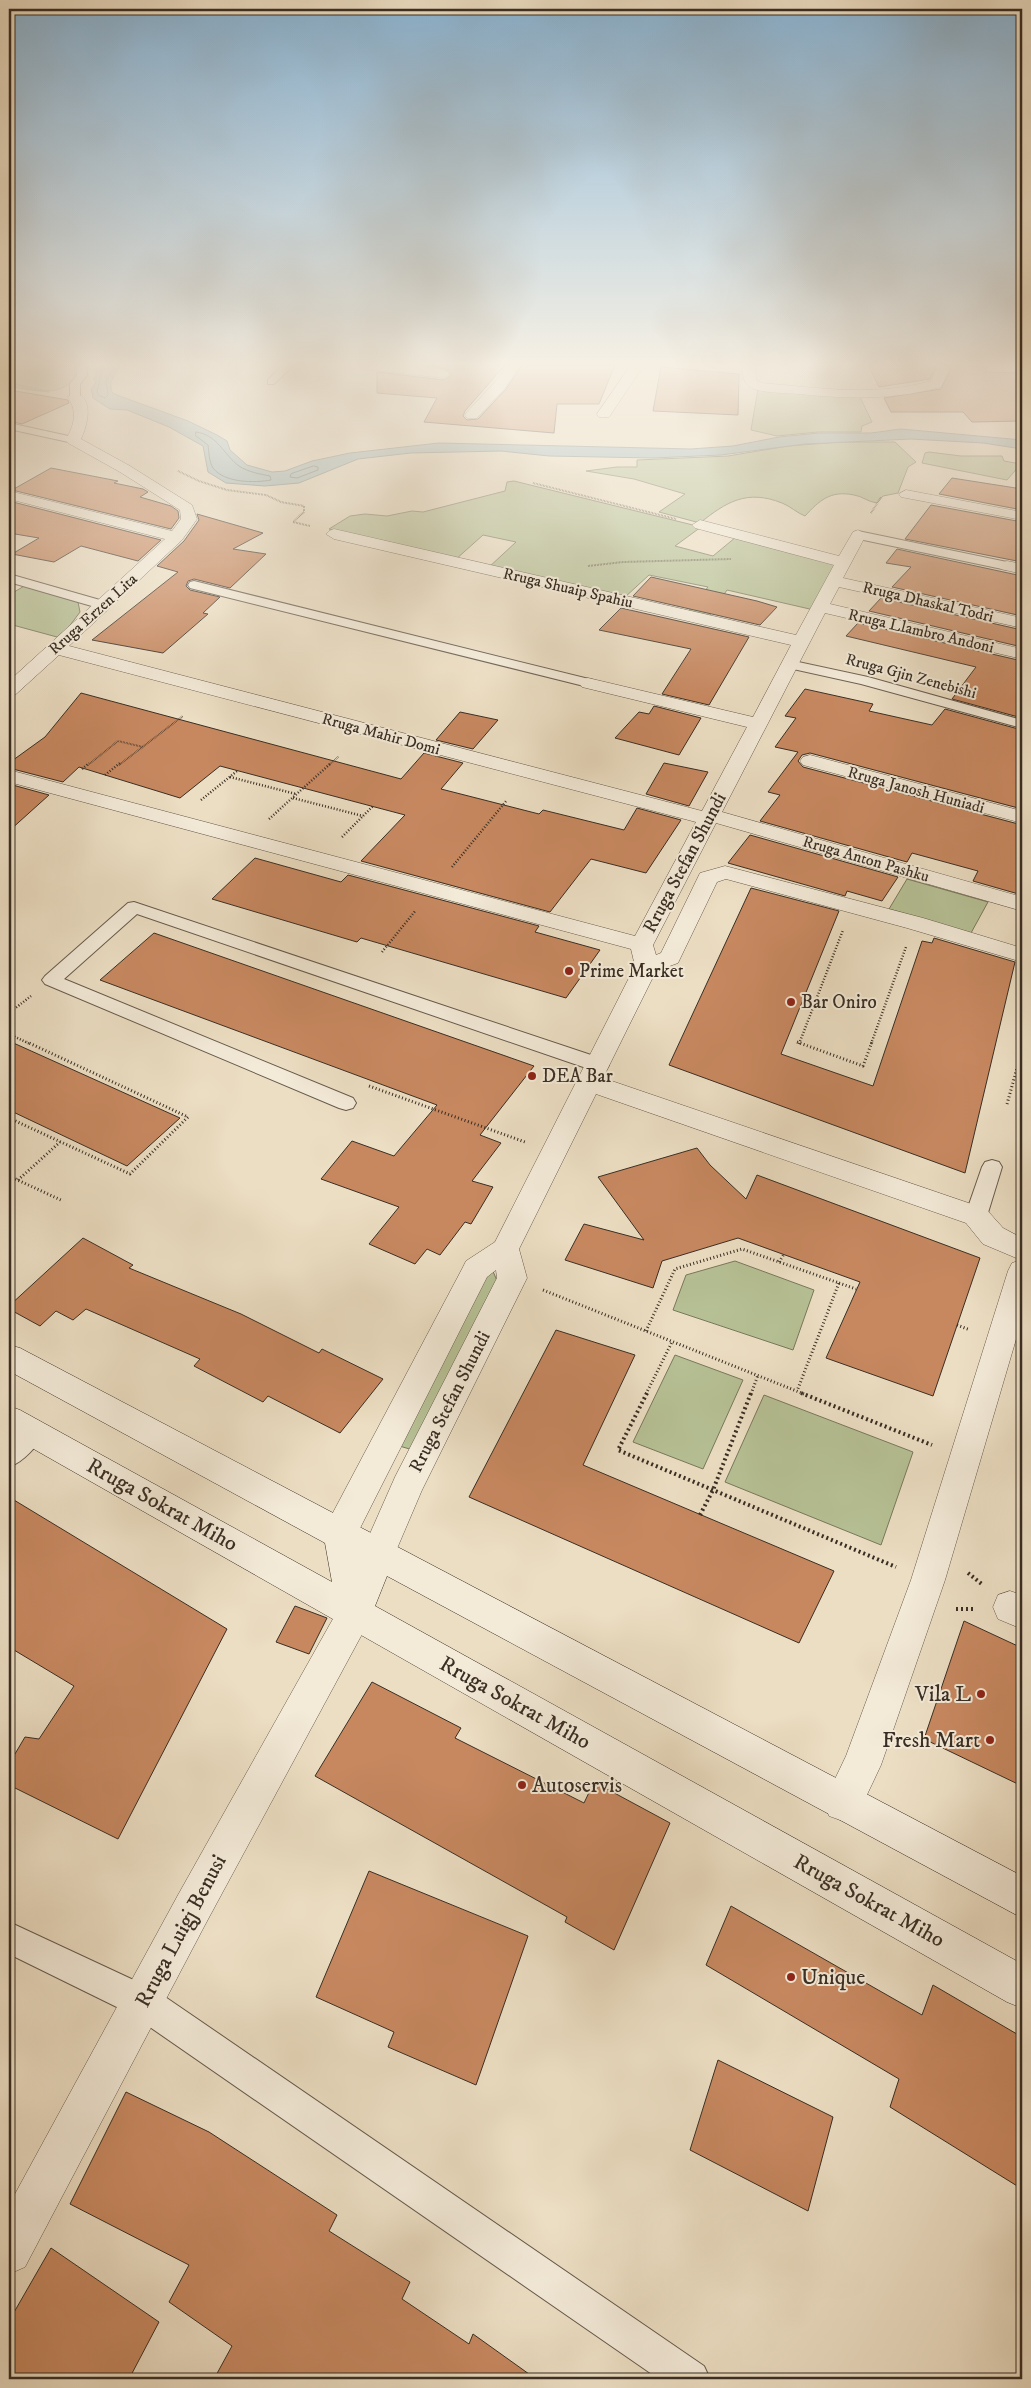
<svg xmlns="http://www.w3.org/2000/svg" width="1031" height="2388" viewBox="0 0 1031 2388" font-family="'IM FELL DW Pica',serif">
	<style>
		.green { fill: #b6c195; stroke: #78785c }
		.water { fill: #9db9be; stroke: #758180 }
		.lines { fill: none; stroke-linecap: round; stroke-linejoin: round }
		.shore { stroke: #6b7471; stroke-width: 1 }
		.building { fill: #c78860; stroke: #392e24 }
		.lane-casing { stroke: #665a4c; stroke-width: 2 }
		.street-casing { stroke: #665a4c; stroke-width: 1 }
		.secondary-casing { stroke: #392e24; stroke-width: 1 }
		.path-far3 { stroke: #392e24; stroke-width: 2; stroke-dasharray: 0.5 1; stroke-linecap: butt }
		.path-far2 { stroke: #392e24; stroke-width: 2.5; stroke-dasharray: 1 2; stroke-linecap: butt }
		.path-far1 { stroke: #392e24; stroke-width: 3; stroke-dasharray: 1 2.5; stroke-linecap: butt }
		.path { stroke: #392e24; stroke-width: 4; stroke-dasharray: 2 3; stroke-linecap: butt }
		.lane { fill: #f3ead8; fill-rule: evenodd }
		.street { fill: #f3ead8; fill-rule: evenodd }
		.secondary { fill: #f3ead8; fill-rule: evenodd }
		.poi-dot { fill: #8f2418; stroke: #f3ead8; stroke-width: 2 }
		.labels { text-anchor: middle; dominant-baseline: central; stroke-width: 4; stroke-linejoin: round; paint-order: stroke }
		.far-street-label { font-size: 16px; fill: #392e24; stroke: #f3ead8 }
		.street-label { font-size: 19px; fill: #392e24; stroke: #f3ead8 }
		.poi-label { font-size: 19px; fill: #392e24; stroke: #f3ead8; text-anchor: start }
		.near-street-label { font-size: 22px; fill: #392e24; stroke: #f3ead8 }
		.near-poi-label { font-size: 22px; fill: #392e24; stroke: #f3ead8; text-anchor: end }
	</style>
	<rect width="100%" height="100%" fill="#ecdec3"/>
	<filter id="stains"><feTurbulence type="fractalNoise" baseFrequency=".004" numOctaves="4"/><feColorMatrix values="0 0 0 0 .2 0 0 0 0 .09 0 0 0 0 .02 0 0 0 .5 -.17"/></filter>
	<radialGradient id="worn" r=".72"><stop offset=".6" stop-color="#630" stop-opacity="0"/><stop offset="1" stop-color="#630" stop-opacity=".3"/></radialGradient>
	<g class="green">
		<path d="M 9,365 L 78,365 L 79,372 C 64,399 34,391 9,386 Z"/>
		<path d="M 758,389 L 860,397 L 872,422 L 862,426 L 861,432 L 818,432 L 777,436 L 751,430 Z"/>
		<path d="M 841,442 L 895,442 L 916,462 L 908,467 L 898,493 L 883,496 L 877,503 C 868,502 862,496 854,495 C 830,490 819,501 805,516 C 797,513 790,506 782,503 C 747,489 726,502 700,523 L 659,512 L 685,494 L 634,479 L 586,471 L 617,467 L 637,467 L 637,460 L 728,456 L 788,446 Z"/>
		<path d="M 929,452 L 961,456 L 1002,456 L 1004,461 L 1021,464 L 1007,480 L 922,463 L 925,453 Z"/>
		<path d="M 514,481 L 701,527 L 675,546 L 713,556 L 736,537 L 829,560 L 836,566 L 814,610 L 727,590 L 708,618 L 687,613 L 708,587 L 649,575 L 624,598 L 488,568 L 516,542 L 483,535 L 455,560 L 329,529 L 350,516 L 365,514 L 387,516 L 412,511 L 423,512 L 505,491 L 507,482 Z"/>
		<path d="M 26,585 L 78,602 L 80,612 L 68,628 L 57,637 L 9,624 L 9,595 Z"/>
		<path d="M 907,879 L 988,902 L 971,933 L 889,909 Z"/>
		<path d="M 735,1261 L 814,1290 L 793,1350 L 673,1310 L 686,1275 Z"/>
		<path d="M 492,1269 L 498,1283 L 413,1450 L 396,1445 L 482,1279 Z"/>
		<path d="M 675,1355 L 743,1380 L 703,1469 L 633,1442 Z"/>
		<path d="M 764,1395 L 913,1452 L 881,1545 L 725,1482 Z"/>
	</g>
	<path class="water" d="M 101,365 L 121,365 L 111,382 L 111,391 L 114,394 L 188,421 L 217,435 L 227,441 L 230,450 L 247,465 L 272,472 L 285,471 L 312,461 L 350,453 L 439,443 L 691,449 L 733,446 L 779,437 L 819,433 L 871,433 L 901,429 L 1022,440 L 1022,449 L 983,443 L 911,439 L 805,444 L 721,455 L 653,458 L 549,456 L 501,451 L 411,453 L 358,459 L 299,483 L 265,486 L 226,483 L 208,472 L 203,446 L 169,427 L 127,410 L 110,409 L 93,398 L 91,389 L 96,382 L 93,379 L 96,377 L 93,370 Z"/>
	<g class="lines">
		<g class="shore">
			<path d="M 103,365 L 97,392 L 98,395 L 105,398 L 108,395 L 106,381 L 116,365"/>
			<path d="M 196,432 C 218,435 223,454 239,466 C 248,472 260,474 270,476 L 271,480 C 255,483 224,483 213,468 C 209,462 209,452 208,445 L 196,436 Z"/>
			<path d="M 314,466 L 318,467 L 318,470 L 297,478 L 290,477 L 291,474 Z"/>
		</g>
	</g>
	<g class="building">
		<path d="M 425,365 L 505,365 L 465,411 L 463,416 L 467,420 L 478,419 L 506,389 L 522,365 L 615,365 L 599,404 L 557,404 L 554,433 L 424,422 L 437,398 L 377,393 L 377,372 L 444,380 L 452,375 L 445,369 Z"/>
		<path d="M 868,365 L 937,365 L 930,379 L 879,387 Z"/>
		<path d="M 953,365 L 987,367 L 986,372 L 1022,373 L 1022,421 L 972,422 L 963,412 L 891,412 L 884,398 L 941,389 Z"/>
		<path d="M 661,367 L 739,374 L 738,415 L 653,411 Z"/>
		<path d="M 9,390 L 68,400 L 69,403 L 22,424 L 9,421 Z"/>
		<path d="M 51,468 L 118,481 L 114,483 L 143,489 L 148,492 L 140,497 L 171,506 L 178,511 L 179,518 L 171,529 L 12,490 Z"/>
		<path d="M 952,478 L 1022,489 L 1022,510 L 939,494 Z"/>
		<path d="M 9,501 L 161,540 L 138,561 L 81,546 L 54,562 L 12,554 L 39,538 L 9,533 Z"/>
		<path d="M 931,505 L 1022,522 L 1022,562 L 905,539 Z"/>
		<path d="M 197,514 L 263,533 L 233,549 L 266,554 L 230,588 L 194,579 L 188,581 L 186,586 L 190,590 L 220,597 L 203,613 L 208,614 L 163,653 L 92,640 L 178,572 L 157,566 L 184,541 L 199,520 Z"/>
		<path d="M 897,549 L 1022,576 L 1022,616 L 892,587 L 911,567 L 886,563 Z"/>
		<path d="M 651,577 L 757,601 L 777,607 L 760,625 L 633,596 Z"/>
		<path d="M 881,598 L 1022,630 L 1022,647 L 869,611 Z"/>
		<path d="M 621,608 L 749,637 L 709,705 L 662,694 L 691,649 L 599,630 Z"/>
		<path d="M 858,623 L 1022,661 L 1022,718 L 952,699 L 976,667 L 846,636 Z"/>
		<path d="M 805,689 L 873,704 L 869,711 L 932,725 L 945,709 L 1022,730 L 1022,809 L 810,753 L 802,755 L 798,761 L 803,767 L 1022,825 L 1022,895 L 973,881 L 978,871 L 912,853 L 907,862 L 760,821 L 780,795 L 768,792 L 798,752 L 775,747 L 796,718 L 785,716 Z"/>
		<path d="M 81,693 L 401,779 L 424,753 L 463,763 L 441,789 L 539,814 L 543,810 L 624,830 L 637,808 L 681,820 L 646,873 L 591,859 L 550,912 L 361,861 L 405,815 L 220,766 L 180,798 L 79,767 L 63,782 L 9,768 L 9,763 L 45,737 Z"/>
		<path d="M 654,706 L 701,718 L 679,755 L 615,738 L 639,712 L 649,714 Z"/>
		<path d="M 460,712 L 498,720 L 473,749 L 436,740 Z"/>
		<path d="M 664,763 L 708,772 L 689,806 L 646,794 Z"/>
		<path d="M 9,784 L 49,795 L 9,831 Z"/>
		<path d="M 750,835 L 898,877 L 882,901 L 847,891 L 845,896 L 728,863 Z"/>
		<path d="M 255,858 L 341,882 L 348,875 L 539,926 L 535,932 L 600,950 L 566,998 L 361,938 L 357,942 L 212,899 Z"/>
		<path d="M 751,888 L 839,911 L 781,1054 L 873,1086 L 922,941 L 932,943 L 934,938 L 1015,962 L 965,1173 L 669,1065 Z"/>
		<path d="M 154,933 L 534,1066 L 480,1135 L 501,1143 L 472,1181 L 493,1187 L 471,1224 L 465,1222 L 440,1255 L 427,1249 L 415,1264 L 369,1244 L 399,1207 L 321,1179 L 352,1141 L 394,1156 L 437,1105 L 100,980 Z"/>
		<path d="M 9,1041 L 180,1118 L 127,1166 L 9,1110 Z"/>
		<path d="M 697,1148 L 710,1165 L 746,1199 L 757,1175 L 980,1258 L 933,1396 L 826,1358 L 860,1282 L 738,1238 L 662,1261 L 653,1288 L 565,1260 L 584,1224 L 644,1240 L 598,1177 Z"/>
		<path d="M 83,1238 L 133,1265 L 129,1268 L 241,1314 L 319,1353 L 322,1349 L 383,1379 L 340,1433 L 268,1396 L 263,1402 L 194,1366 L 200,1359 L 86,1309 L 73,1320 L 56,1311 L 40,1326 L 9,1309 L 9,1306 Z"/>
		<path d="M 556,1330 L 635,1355 L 583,1465 L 834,1571 L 799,1643 L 469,1497 Z"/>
		<path d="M 9,1497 L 227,1629 L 118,1839 L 9,1785 L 9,1764 L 25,1737 L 39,1739 L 74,1686 L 9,1647 Z"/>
		<path d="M 295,1606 L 327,1618 L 309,1654 L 276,1642 Z"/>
		<path d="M 964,1621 L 1022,1648 L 1022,1786 L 924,1739 Z"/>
		<path d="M 372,1682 L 461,1728 L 455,1738 L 584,1803 L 594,1782 L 670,1823 L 614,1950 L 565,1922 L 567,1917 L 315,1776 Z"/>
		<path d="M 369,1871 L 528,1936 L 476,2085 L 388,2047 L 394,2032 L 316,1997 Z"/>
		<path d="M 731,1906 L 922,2015 L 933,1985 L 1022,2037 L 1022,2189 L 890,2107 L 899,2079 L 706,1965 Z"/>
		<path d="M 718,2060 L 833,2117 L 808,2211 L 690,2150 Z"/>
		<path d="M 126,2092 L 209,2132 L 337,2215 L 329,2231 L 410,2282 L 402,2299 L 469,2344 L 473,2334 L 536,2379 L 214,2379 L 232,2346 L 169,2302 L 189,2265 L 70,2204 Z"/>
		<path d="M 51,2248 L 159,2322 L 129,2379 L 9,2379 L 9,2321 Z"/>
	</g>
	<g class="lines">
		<g class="lane-casing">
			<g id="lane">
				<path d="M 76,365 L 86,365 L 87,375 L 80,384 L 80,397 L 75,400 L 70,397 L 70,384 L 77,375 Z"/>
				<path d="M 283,365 L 294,365 L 274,384 L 268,384 L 268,380 Z"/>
				<path d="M 9,423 L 73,437 L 78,440 L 73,443 L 9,429 Z"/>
				<path d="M 858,531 L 1007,562 L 1013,566 L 1007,570 L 854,538 L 852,535 L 854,532 Z"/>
				<path d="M 9,574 L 107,602 L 108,605 L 102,609 L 9,582 Z"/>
				<path d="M 194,581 L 593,680 L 595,683 L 588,687 L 190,588 L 188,585 L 190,582 Z"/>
				<path d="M 789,660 L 868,677 L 1022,720 L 1022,728 L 861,684 L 784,667 L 782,664 L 784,661 Z"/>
				<path d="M 134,902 L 606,1060 L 609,1065 L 606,1070 L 599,1072 L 592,1070 L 137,914 L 64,979 L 353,1098 L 356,1103 L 353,1108 L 346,1110 L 339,1108 L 45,984 L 42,980 L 45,976 L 128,903 Z"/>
				<path d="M 992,1160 L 999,1162 L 1002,1167 L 987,1216 L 984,1222 L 976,1224 L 968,1222 L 965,1216 L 982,1167 L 985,1162 Z"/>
				<path d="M 32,1422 L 41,1425 L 44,1432 C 38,1446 23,1462 9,1467 L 9,1440 L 23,1425 Z"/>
				<path d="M 9,1922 L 155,1990 L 704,2366 L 710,2379 L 659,2379 L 131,2014 L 9,1954 Z"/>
			</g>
		</g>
		<g class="street-casing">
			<g id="street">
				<path d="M 357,365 C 373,365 442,364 450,374 L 444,378 L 363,369 Z"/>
				<path d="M 508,365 L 520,365 L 505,388 L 477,418 L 467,418 L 465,415 L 467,412 L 495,382 Z"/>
				<path d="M 631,365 L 644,365 L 609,417 L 599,417 L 597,414 Z"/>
				<path d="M 743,365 L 755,365 L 756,380 L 762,383 C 819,388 875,397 931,381 L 939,365 L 951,365 L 941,387 C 893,400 848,399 800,394 C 786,393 771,393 757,390 C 744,386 742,378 743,365 Z"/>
				<path d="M 75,393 C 95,398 87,426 81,439 L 130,466 L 192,505 L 197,519 L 182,540 L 69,646 L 702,811 L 747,727 L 582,687 L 579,683 L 582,679 L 588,678 L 753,717 L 791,645 L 334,539 L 326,534 L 329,531 L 334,529 L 796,635 L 834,565 L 695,528 L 692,525 L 700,520 L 839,556 L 853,532 L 858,530 L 866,535 L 843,578 L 1022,618 L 1022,628 L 839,587 L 830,604 L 1022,649 L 1022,659 L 825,613 L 722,812 L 1022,897 L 1022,911 L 716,823 L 653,945 L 656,955 L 661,953 L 700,873 L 725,866 L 923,918 L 1022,948 L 1022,962 L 907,928 L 726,879 L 717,882 L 678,963 L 656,971 L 603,1078 L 986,1209 L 1003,1228 L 1022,1238 L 1022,1319 L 945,1580 L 881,1765 L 857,1816 L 843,1821 L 829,1816 L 824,1802 L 846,1756 L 911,1580 L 1008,1271 L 1012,1263 L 1021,1260 L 983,1244 L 966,1223 L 596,1094 L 519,1249 L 527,1278 L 422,1490 L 390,1565 L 378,1569 L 366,1565 L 361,1554 L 395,1477 L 497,1278 L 496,1270 L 487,1277 L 352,1544 L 340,1548 L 328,1544 L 323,1533 L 328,1522 L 462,1269 L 466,1261 L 495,1242 L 635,966 L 631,949 L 9,782 L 9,770 L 635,936 L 696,822 L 59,655 L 15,695 L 9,696 L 9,681 L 165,539 L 9,499 L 9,491 L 172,531 L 181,519 L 180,510 L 120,472 L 68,443 L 66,440 C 74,424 78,413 68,397 Z"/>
				<path d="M 906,490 L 1022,512 L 1022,520 L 901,497 L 899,494 Z"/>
				<path d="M 1007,561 L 1022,564 L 1022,574 L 1001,569 L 999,566 L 1001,563 Z"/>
				<path d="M 810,755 L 1022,811 L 1022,823 L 803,765 L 800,761 L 803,757 Z"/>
				<path d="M 1010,1591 L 1022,1595 L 1022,1629 L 998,1619 L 993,1607 L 998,1595 Z"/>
				<path d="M 355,1597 L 367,1601 L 373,1613 L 367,1625 L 206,1923 L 25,2267 L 9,2274 L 9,2205 L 178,1895 L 343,1601 Z"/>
			</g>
		</g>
		<g class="secondary-casing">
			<path id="secondary" d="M 9,1345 L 20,1348 L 1022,1876 L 1022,1918 L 387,1576 L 375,1606 L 1022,1964 L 1022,2008 L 1007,2002 L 9,1435 L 9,1406 L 20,1410 L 332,1582 L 325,1543 L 9,1371 Z"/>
		</g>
		<g class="path-far3">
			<path d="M 9,383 L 50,392"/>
			<path d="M 178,471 L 199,481 L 227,490 L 266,495 L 281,502 L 304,506 L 304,512 L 293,522 L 310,526"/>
			<path d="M 533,483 L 676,519"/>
			<path d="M 871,513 L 881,497"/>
			<path d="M 588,566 L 623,562 L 731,559"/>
			<path d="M 88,765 L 118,741 L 143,747"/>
			<path d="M 119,765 L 183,716"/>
			<path d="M 329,765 L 339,756"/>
		</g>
		<g class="path-far2">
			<path d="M 82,769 L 89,763"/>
			<path d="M 105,775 L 120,763"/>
			<path d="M 230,777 L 296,794"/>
			<path d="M 293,798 L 363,816"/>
			<path d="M 201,800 L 237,771"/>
			<path d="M 269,819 L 331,763"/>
			<path d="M 342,837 L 373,806"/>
			<path d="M 452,867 L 507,800"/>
			<path d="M 382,952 L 416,910"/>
			<path d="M 9,1013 L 31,996"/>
			<path d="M 9,1034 L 30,1044"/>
			<path d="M 799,1044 L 843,930"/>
			<path d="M 871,1044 L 906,947"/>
		</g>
		<g class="path-far1">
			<path d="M 797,1042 L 863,1066 L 872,1042"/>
			<path d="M 369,1086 L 525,1142"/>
			<path d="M 1007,1104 L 1022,1050"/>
			<path d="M 9,1118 L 130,1174 L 188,1117 L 27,1042"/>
			<path d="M 9,1176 L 63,1201"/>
			<path d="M 18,1180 L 60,1142"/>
			<path d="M 779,1262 L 784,1254"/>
			<path d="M 839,1283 L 856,1289"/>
			<path d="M 543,1290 L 804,1394"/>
			<path d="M 957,1325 L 970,1330"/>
			<path d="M 646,1331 L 675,1269 L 742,1249 L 839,1283 L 797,1391"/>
			<path d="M 646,1394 L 672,1342"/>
			<path d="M 751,1394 L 758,1375"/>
		</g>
		<g class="path">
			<path d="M 647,1393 L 618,1450 L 896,1567"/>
			<path d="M 801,1393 L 932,1445"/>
			<path d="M 700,1515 L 713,1490 L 751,1393"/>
			<path d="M 968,1573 L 983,1585"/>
			<path d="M 956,1609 L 974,1609"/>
		</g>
		<use href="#lane" class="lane"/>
		<use href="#street" class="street"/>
		<use href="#secondary" class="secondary"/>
	</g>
	<linearGradient id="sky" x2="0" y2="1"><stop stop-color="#8ab6d7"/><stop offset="0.52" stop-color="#f6f0e4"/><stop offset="1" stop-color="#f6f0e4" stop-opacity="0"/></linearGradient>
	<rect width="1031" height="700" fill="url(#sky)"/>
	<g class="poi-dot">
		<circle cx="569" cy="971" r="5"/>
		<circle cx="791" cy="1002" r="5"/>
		<circle cx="532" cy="1076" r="5"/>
		<circle cx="981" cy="1694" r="5"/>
		<circle cx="990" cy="1740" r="5"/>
		<circle cx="522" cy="1785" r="5"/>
		<circle cx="791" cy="1977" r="5"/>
	</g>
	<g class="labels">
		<g class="far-street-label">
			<text transform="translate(568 588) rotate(13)">Rruga Shuaip Spahiu</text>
			<text transform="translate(928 602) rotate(13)">Rruga Dhaskal Todri</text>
			<text transform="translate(93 614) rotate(-42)">Rruga Erzen Lita</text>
			<text transform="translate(921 631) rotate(13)">Rruga Llambro Andoni</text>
			<text transform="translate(911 676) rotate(15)">Rruga Gjin Zenebishi</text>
			<text transform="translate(381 734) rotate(15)">Rruga Mahir Domi</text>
			<text transform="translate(916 790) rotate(15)">Rruga Janosh Huniadi</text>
			<text transform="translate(866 859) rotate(16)">Rruga Anton Pashku</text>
		</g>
		<g class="street-label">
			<text transform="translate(685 863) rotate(-62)">Rruga Stefan Shundi</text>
			<text transform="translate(450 1402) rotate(-63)">Rruga Stefan Shundi</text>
		</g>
		<g class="poi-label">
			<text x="579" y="971">Prime Market</text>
			<text x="801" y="1002">Bar Oniro</text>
			<text x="542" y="1076">DEA Bar</text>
		</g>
		<g class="near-street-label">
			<text transform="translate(162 1505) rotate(29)">Rruga Sokrat Miho</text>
			<text transform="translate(515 1703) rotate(29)">Rruga Sokrat Miho</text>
			<text transform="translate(869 1901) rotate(29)">Rruga Sokrat Miho</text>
			<text transform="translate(181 1931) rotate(-62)">Rruga Luigj Benusi</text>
		</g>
		<g class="near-poi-label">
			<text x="971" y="1694">Vila L</text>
			<text x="980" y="1740">Fresh Mart</text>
			<text x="532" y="1785" text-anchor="start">Autoservis</text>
			<text x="801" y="1977" text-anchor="start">Unique</text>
		</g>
	</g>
	<rect width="1031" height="2388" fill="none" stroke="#ecdec3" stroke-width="30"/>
	<rect x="10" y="10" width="1011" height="2368" fill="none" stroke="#392e24" stroke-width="2.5"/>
	<rect x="15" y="15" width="1001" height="2358" fill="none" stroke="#392e24"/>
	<rect width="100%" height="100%" filter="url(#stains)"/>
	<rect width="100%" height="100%" fill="url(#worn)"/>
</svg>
